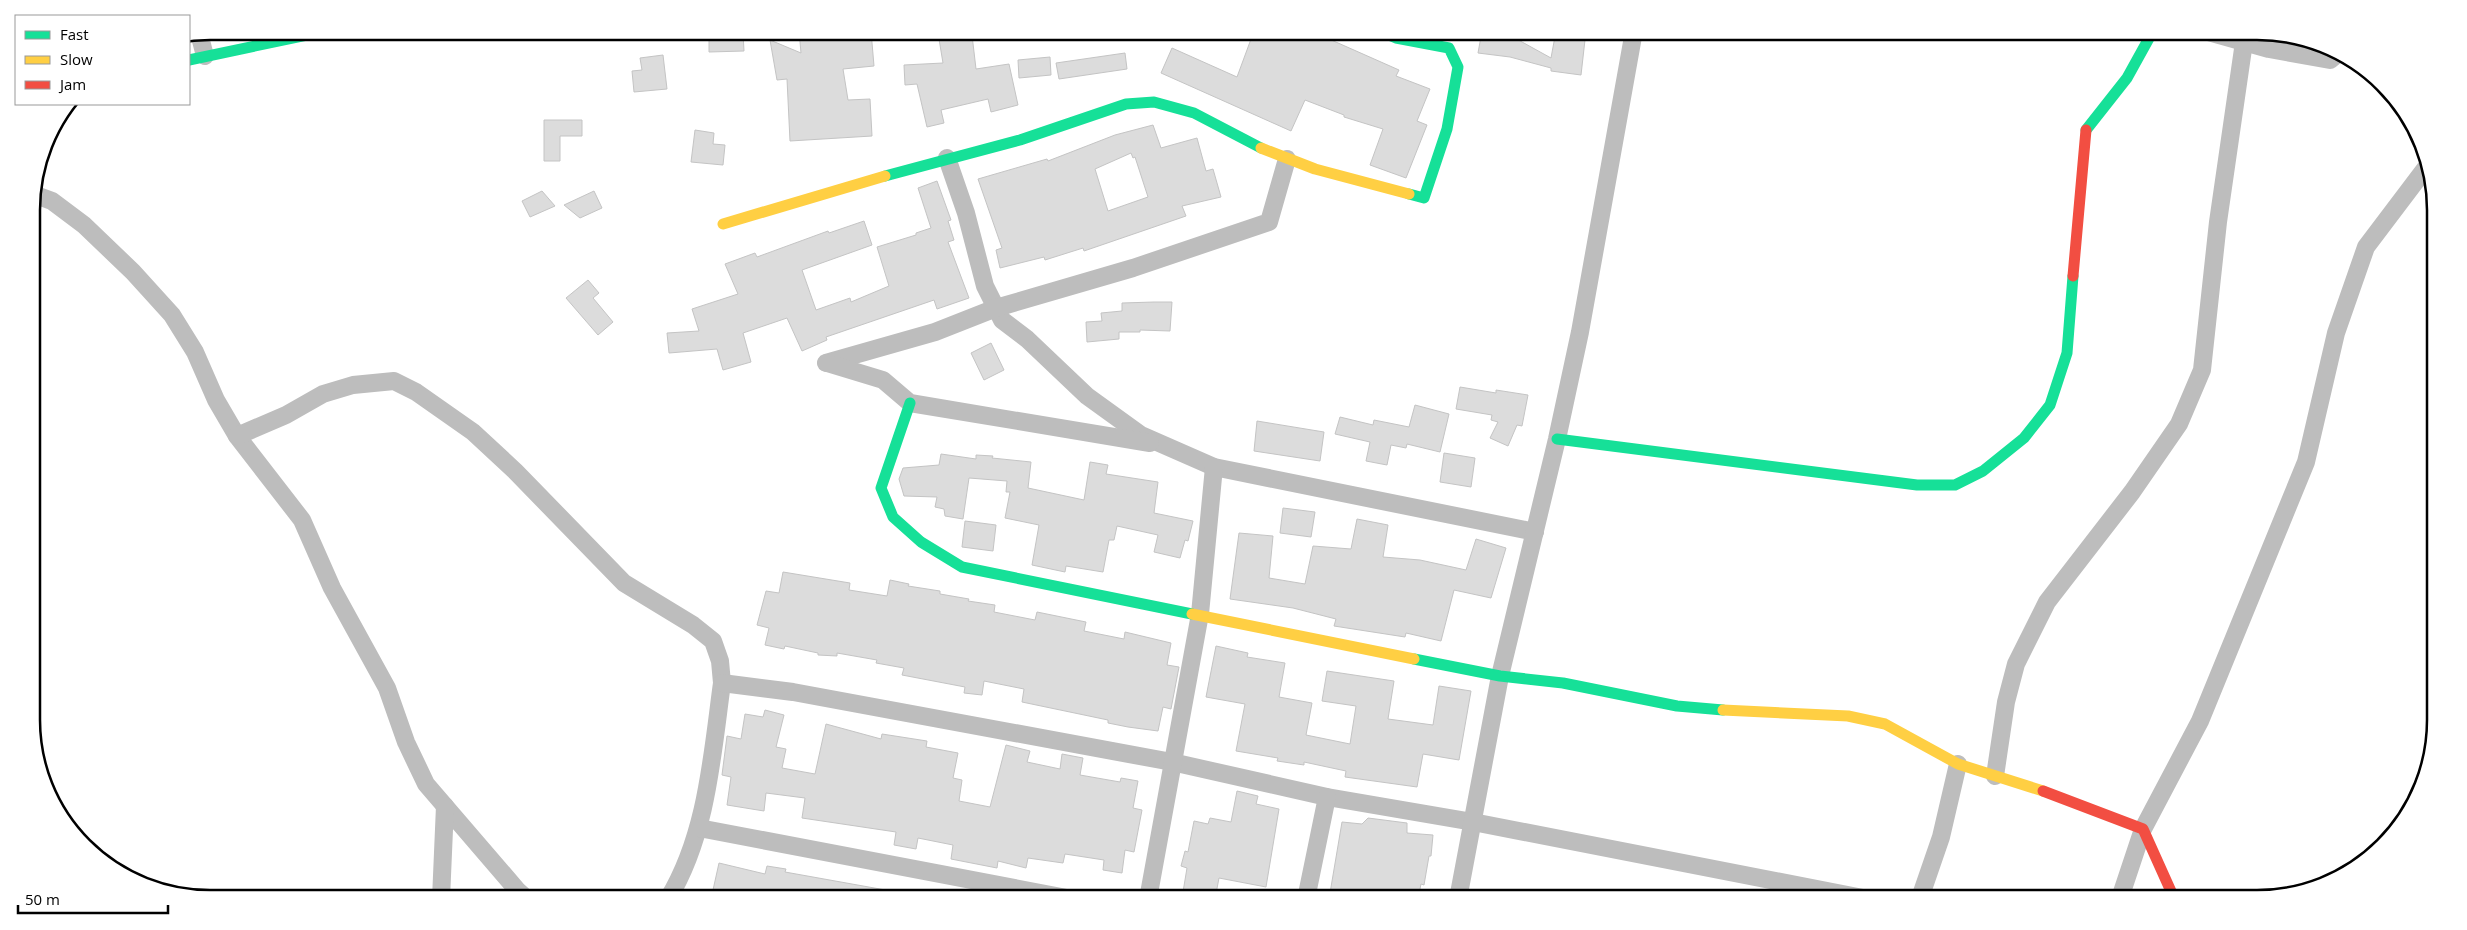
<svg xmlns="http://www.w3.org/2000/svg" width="2467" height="930" viewBox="0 0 2467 930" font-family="'Open Sans',sans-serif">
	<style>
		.building { fill: #dcdcdc; stroke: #c4c4c4; fill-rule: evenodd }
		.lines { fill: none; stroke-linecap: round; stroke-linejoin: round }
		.street { stroke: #bdbdbd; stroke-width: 18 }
		.fast { stroke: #16e098; stroke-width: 11 }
		.slow { stroke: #ffcf43; stroke-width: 11 }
		.jam { stroke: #f24e42; stroke-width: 11 }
		.rim { fill: none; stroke: #000; stroke-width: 2.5 }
	</style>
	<rect width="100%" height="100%" fill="#fff"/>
	<g class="building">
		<path d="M 799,31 L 871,31 L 874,66 L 843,69 L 848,100 L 870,99 L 872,136 L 790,141 L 787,79 L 777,80 L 770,40 L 801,53 Z"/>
		<path d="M 1254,31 L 1311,31 L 1399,70 L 1396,76 L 1430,89 L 1417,121 L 1427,125 L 1406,178 L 1370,165 L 1383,129 L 1344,117 L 1344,115 L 1305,100 L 1291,131 L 1161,73 L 1172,48 L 1237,77 Z"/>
		<path d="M 1482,31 L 1514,31 L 1513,37 L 1551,58 L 1556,31 L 1586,31 L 1581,75 L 1551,71 L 1551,68 L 1510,57 L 1478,53 Z"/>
		<path d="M 743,33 L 744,51 L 709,52 L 709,34 Z"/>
		<path d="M 972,35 L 976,69 L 1009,64 L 1018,105 L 991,112 L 988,99 L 941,110 L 944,123 L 927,127 L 917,84 L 905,85 L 904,65 L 943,63 L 939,39 Z"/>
		<path d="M 1125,53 L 1127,69 L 1059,79 L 1056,63 Z"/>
		<path d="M 663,55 L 667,89 L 634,92 L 632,71 L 642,70 L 640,58 Z"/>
		<path d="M 1050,57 L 1051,75 L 1019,78 L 1018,60 Z"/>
		<path d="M 544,120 L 582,120 L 582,136 L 560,136 L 560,161 L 544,161 Z"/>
		<path d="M 1153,125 L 1161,148 L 1197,138 L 1206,171 L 1213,169 L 1221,197 L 1182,206 L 1186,216 L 1084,251 L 1083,248 L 1045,260 L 1044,257 L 1000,268 L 996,250 L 1002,248 L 978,179 L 1047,159 L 1048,161 L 1115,135 ZM 1131,153 L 1133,158 L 1135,157 L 1148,197 L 1108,211 L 1095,169 Z"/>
		<path d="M 695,130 L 714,133 L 713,144 L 725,145 L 723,165 L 691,162 Z"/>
		<path d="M 937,181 L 951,220 L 948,221 L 954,240 L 948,242 L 969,298 L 937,309 L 934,300 L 826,337 L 827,340 L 802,351 L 787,318 L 743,333 L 751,362 L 723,370 L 717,349 L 669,353 L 667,333 L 699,331 L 692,309 L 738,294 L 725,264 L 755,253 L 757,257 L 828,231 L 829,233 L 864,221 L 872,245 L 802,270 L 816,310 L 850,298 L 851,302 L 889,286 L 877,247 L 916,235 L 916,233 L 931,228 L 918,188 Z"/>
		<path d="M 542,191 L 555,206 L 530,217 L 522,201 Z"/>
		<path d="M 594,191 L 602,208 L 580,218 L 564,205 Z"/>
		<path d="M 588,280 L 599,293 L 593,298 L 613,322 L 598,335 L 566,298 Z"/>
		<path d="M 1154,302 L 1172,302 L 1170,331 L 1140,330 L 1140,332 L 1119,332 L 1119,339 L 1087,342 L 1086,322 L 1102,321 L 1101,313 L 1122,311 L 1122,303 Z"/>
		<path d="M 991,343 L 1004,370 L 984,380 L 971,353 Z"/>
		<path d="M 1460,387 L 1496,393 L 1496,390 L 1528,395 L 1522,426 L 1517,425 L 1508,446 L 1490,438 L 1498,422 L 1491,420 L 1492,415 L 1456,409 Z"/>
		<path d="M 1415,405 L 1449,414 L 1440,452 L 1407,444 L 1406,448 L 1391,445 L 1387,465 L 1366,461 L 1370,442 L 1335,434 L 1340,417 L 1373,425 L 1374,420 L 1409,427 Z"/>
		<path d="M 1257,421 L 1324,432 L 1320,461 L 1254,451 Z"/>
		<path d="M 1444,453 L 1475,458 L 1471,487 L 1440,482 Z"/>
		<path d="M 941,454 L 976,459 L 976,455 L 993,456 L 992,458 L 1031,462 L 1028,488 L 1084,500 L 1090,462 L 1108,465 L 1106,474 L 1158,482 L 1154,513 L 1193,521 L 1188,541 L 1185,540 L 1180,558 L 1154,552 L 1158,535 L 1117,526 L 1114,540 L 1109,540 L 1103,572 L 1066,566 L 1065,572 L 1032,565 L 1039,525 L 1005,518 L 1010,492 L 1006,492 L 1007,481 L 969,478 L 963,519 L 945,516 L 944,509 L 935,507 L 937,497 L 904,496 L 899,479 L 903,468 L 939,465 Z"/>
		<path d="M 1283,508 L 1315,512 L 1311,537 L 1280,533 Z"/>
		<path d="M 1357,519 L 1388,525 L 1383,557 L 1420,560 L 1466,570 L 1476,539 L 1506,548 L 1491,598 L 1454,590 L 1441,641 L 1406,633 L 1405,637 L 1334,626 L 1336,619 L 1293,608 L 1230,599 L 1239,533 L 1273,536 L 1269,578 L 1305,584 L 1313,546 L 1351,549 Z"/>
		<path d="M 965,521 L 996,525 L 993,551 L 962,547 Z"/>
		<path d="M 783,572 L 850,583 L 849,590 L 887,596 L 890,580 L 909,584 L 908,586 L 940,591 L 940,594 L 969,599 L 968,601 L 995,605 L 994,612 L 1035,620 L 1037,612 L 1086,622 L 1084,631 L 1124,639 L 1125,632 L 1171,643 L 1167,665 L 1179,667 L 1171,709 L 1163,707 L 1158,731 L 1128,727 L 1108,723 L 1108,720 L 1022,702 L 1024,689 L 984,681 L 982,695 L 964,693 L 965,687 L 902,675 L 904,668 L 876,663 L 877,660 L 837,653 L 837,656 L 818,655 L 818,653 L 785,646 L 784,649 L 765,645 L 769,628 L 757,625 L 766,591 L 779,593 Z"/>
		<path d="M 1216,646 L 1248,653 L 1247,657 L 1285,663 L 1279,697 L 1312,703 L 1306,735 L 1350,744 L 1356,706 L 1322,701 L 1327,671 L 1394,681 L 1388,719 L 1433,725 L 1439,686 L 1471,691 L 1459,760 L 1423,754 L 1417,787 L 1345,777 L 1346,771 L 1304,762 L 1304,765 L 1277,761 L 1278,758 L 1236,751 L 1245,704 L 1206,697 Z"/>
		<path d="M 765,710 L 784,715 L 776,747 L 786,749 L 782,768 L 815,774 L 826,724 L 881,739 L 882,734 L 927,741 L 926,747 L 958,753 L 953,778 L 962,780 L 959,801 L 990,807 L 1006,745 L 1030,751 L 1027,762 L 1060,769 L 1062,754 L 1083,758 L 1080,775 L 1120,782 L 1121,778 L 1138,781 L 1133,808 L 1142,810 L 1134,852 L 1125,850 L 1122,873 L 1103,870 L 1104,860 L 1065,854 L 1063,863 L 1028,858 L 1026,868 L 998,861 L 997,868 L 951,859 L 953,845 L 918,838 L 916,849 L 894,845 L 896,832 L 802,818 L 805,798 L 766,793 L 764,811 L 727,805 L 731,777 L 722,775 L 727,736 L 741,739 L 745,714 L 763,717 Z"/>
		<path d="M 1237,791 L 1258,796 L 1256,804 L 1279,809 L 1266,887 L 1219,878 L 1215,899 L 1198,899 L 1199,894 L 1183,892 L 1187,868 L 1181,866 L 1185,851 L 1188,852 L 1194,821 L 1208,824 L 1210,818 L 1231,822 Z"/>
		<path d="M 1368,818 L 1407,823 L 1407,833 L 1433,835 L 1431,856 L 1429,856 L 1424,885 L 1421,884 L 1418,899 L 1329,899 L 1342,822 L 1362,824 Z"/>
		<path d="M 719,863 L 765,874 L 767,866 L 786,869 L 785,872 L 891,891 L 891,899 L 711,899 Z"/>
	</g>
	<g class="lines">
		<g class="street">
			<path d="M 2205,31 L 2269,49 L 2330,60 L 2336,55"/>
			<path d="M 199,33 L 205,56"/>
			<path d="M 947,158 L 966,213 L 985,286 L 1002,320 L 1027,339 L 1087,396 L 1141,435 L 1214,467 L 1535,532"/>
			<path d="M 33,194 L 52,201 L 84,225 L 133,272 L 172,315 L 195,352 L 216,400 L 237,436 L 302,520 L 332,588 L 387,688 L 406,742 L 426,784 L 518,891 L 527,899"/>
			<path d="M 826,363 L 935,332 L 996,308 L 1133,268 L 1269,222 L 1287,159"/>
			<path d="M 827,363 L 883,380 L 910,403 L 1150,443"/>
			<path d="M 237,436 L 286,415 L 323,394 L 353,385 L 394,381 L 416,392 L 473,432 L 515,471 L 624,583 L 693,625 L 713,641 L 720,661 L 722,683 C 712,756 707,835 668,899"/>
			<path d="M 722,683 L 793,692 L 1172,762 L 1327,797 L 1473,822 L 1863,898"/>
			<path d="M 1995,776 L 2006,702 L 2016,664 L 2047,602 L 2132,492 L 2179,424 L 2202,370 L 2218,222 L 2244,42"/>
			<path d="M 699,828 L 1072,899"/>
			<path d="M 1920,898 L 1941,837 L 1958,764"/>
			<path d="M 2120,898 L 2143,829 L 2200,721 L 2306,462 L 2336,333 L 2366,247 L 2428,165"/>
			<path d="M 441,899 L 445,806"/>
			<path d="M 1148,899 L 1200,614 L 1214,467"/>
			<path d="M 1306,899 L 1327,797"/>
			<path d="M 1458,899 L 1500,676 L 1557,439 L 1580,332 L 1634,31"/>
		</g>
		<g class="fast">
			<path d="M 1379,31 L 1396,38 L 1449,48 L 1458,67 L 1447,129 L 1424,198 L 1409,194"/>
			<path d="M 189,60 L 326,31"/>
			<path d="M 2086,130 L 2127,78 L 2153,31"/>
			<path d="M 885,176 L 1020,140 L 1126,104 L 1154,102 L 1194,113 L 1261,148"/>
			<path d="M 910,403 L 881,488 L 893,517 L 921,542 L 962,567 L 1192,614"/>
			<path d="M 1557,439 L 1917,485 L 1955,485 L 1983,471 L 2024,438 L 2050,405 L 2067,353 L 2073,276"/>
			<path d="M 1414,659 L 1500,676 L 1563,683 L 1677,706 L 1723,710"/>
		</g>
		<g class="slow">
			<path d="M 1261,148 L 1315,169 L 1409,194"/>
			<path d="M 723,224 L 885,176"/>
			<path d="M 1192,614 L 1414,659"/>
			<path d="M 1723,710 L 1848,716 L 1885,724 L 1958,764 L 2043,791"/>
		</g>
		<g class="jam">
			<path d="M 2073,276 L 2086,130"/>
			<path d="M 2043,791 L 2143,829 L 2174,898"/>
		</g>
	</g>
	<path d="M0 0H2467V930H0ZM210 40H2257A170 170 0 0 1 2427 210V720A170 170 0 0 1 2257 890H210A170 170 0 0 1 40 720V210A170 170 0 0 1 210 40Z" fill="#fff" fill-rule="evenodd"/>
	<path class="rim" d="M210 40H2257A170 170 0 0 1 2427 210V720A170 170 0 0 1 2257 890H210A170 170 0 0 1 40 720V210A170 170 0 0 1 210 40Z"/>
	<rect x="15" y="15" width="175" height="90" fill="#ffffff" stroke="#999999"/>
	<rect x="25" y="31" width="25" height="8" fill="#16e098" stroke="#999999"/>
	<text x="60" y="40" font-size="15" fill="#000000">Fast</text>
	<rect x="25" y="56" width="25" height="8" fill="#ffcf43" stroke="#999999"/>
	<text x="60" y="65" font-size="15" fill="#000000">Slow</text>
	<rect x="25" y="81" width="25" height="8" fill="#f24e42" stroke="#999999"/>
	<text x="60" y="90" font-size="15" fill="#000000">Jam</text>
	<path d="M18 905v8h150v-8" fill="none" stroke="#000000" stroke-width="2.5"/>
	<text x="25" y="905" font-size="15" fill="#000000" stroke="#ffffff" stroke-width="4" paint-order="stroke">50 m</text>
</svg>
